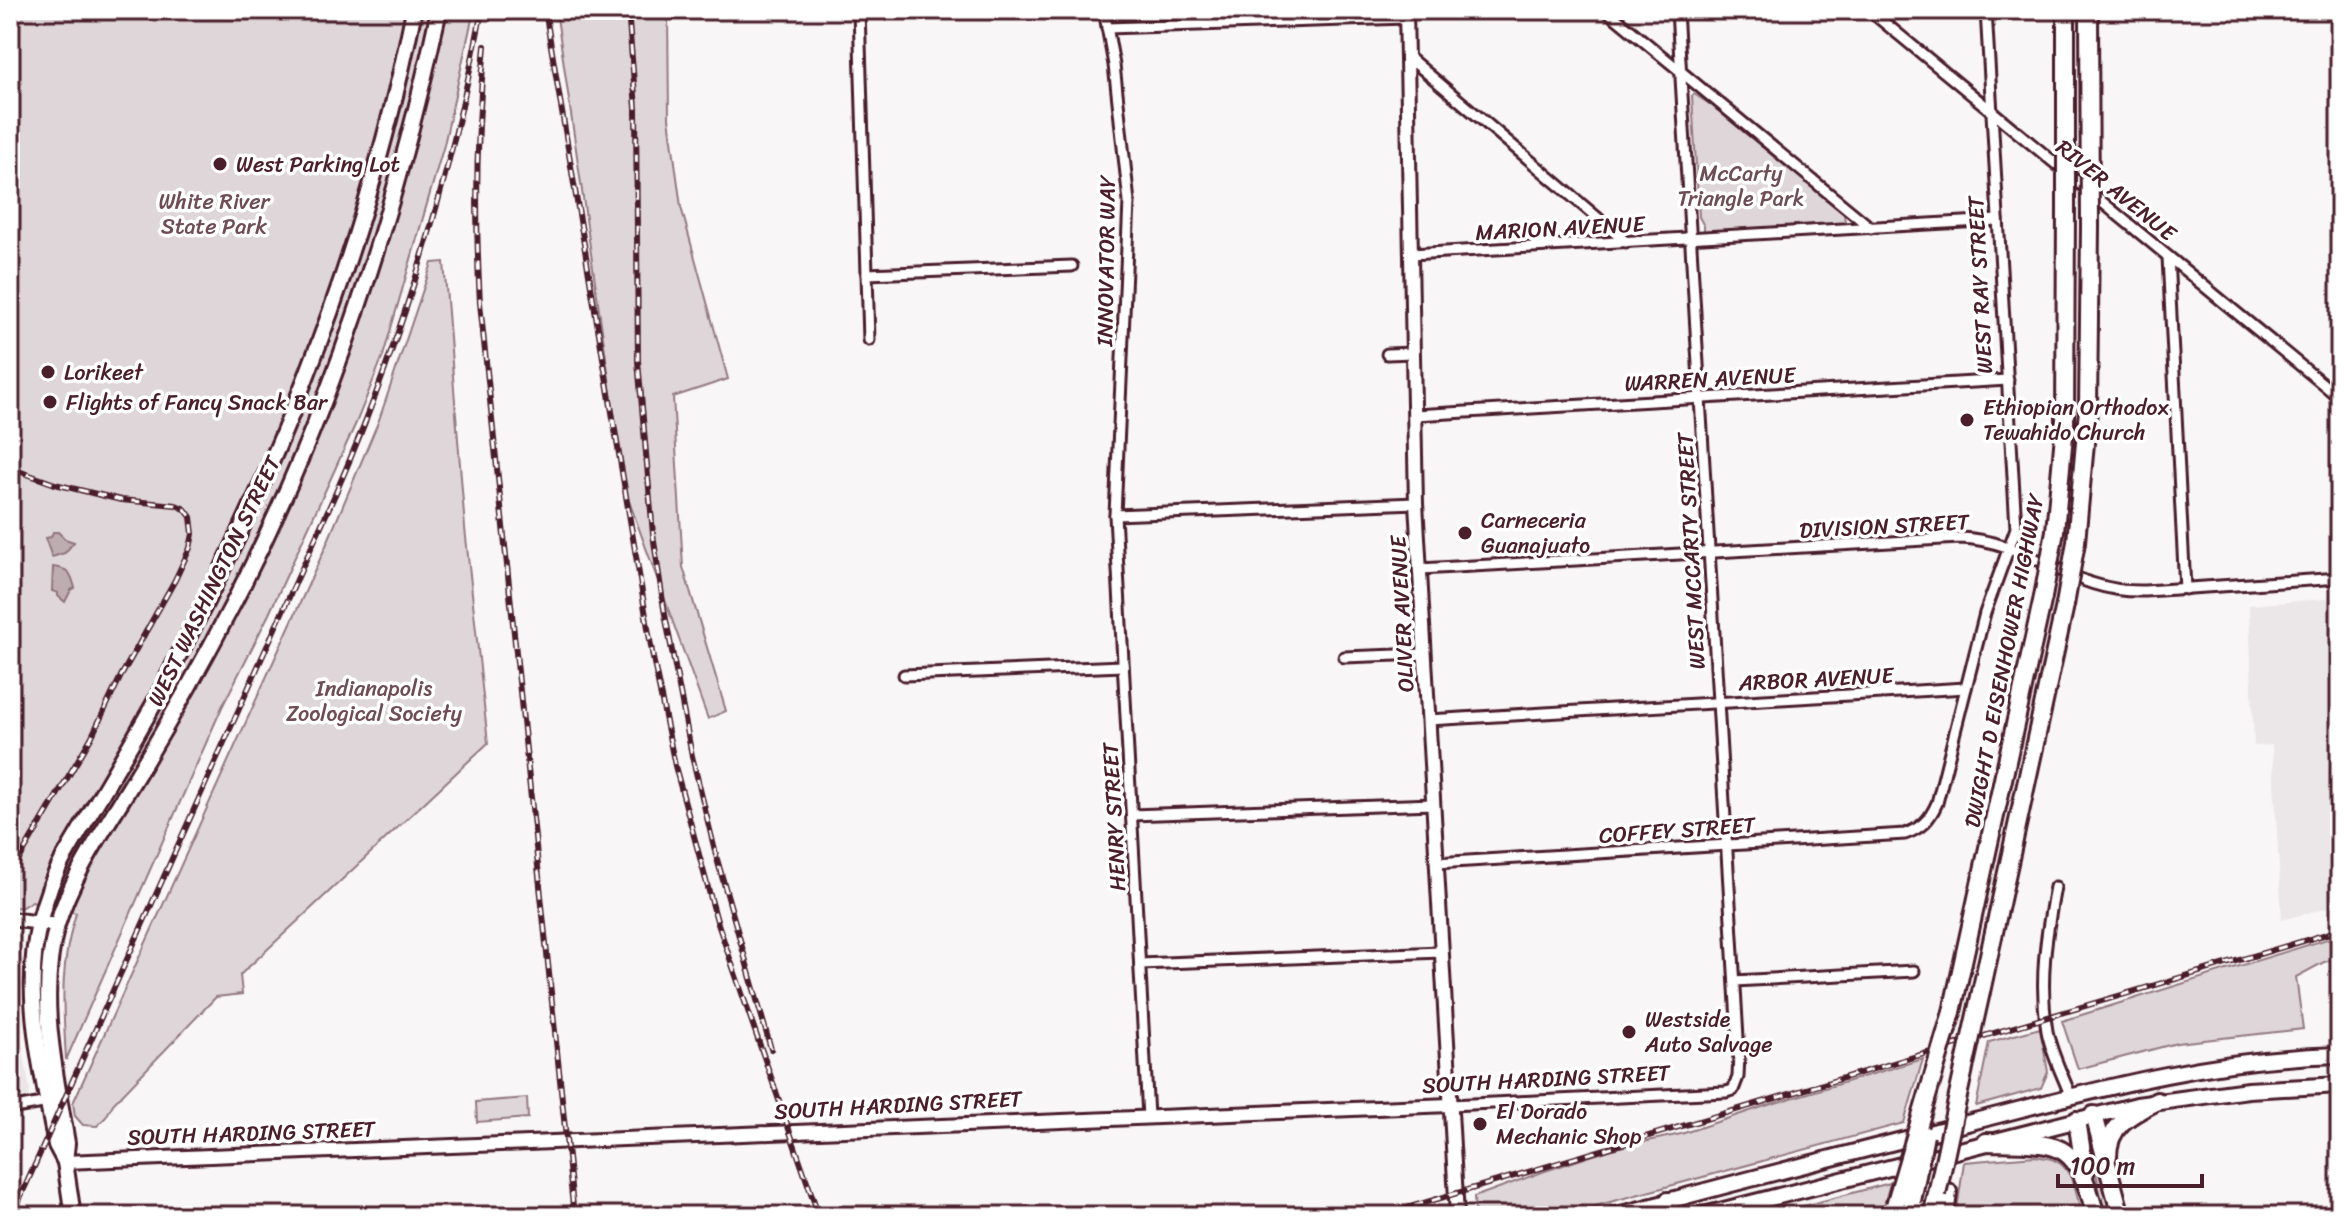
<svg xmlns="http://www.w3.org/2000/svg" width="2350" height="1226" viewBox="0 0 2350 1226" font-family="Sriracha,sans-serif">
	<style>
		.built { fill: #ebe6e8 }
		.green { fill: #ded6d9; stroke: #947a82; stroke-width: 2 }
		.water { fill: #bdadb0; stroke: #8f747b; stroke-width: 2 }
		.lines { fill: none; stroke-linecap: round; stroke-linejoin: round }
		.street-casing { stroke: #4a1f2b; stroke-width: 15 }
		.secondary-casing { stroke: #4a1f2b; stroke-width: 18 }
		.primary-casing { stroke: #4a1f2b; stroke-width: 20 }
		.highway-casing { stroke: #4a1f2b; stroke-width: 22 }
		.street { stroke: #fff; stroke-width: 9 }
		.secondary { stroke: #fff; stroke-width: 12 }
		.primary { stroke: #fff; stroke-width: 14 }
		.highway { stroke: #fff; stroke-width: 16 }
		.rail-casing { stroke: #4a1f2b; stroke-width: 6 }
		.rail { stroke: #fff; stroke-width: 3; stroke-dasharray: 9; stroke-linecap: butt }
		.highway-bridge-casing { stroke: #4a1f2b; stroke-width: 22; stroke-linecap: butt }
		.highway-bridge { stroke: #fff; stroke-width: 16 }
		.poi-dot { fill: #4a1f2b; stroke: #fff; stroke-width: 3 }
		.labels { text-anchor: middle; dominant-baseline: central; stroke-width: 7; stroke-linejoin: round; paint-order: stroke }
		.poi-label { font-size: 22px; fill: #4a1f2b; stroke: #fff; text-anchor: start }
		.park-label { font-size: 22px; fill: #6f4d56; stroke: #fff }
		.street-label { font-size: 22px; fill: #4a1f2b; stroke: #fff }
	</style>
	<rect width="100%" height="100%" fill="#f8f6f7"/>
	<filter id="ink" filterUnits="userSpaceOnUse"><feTurbulence type="fractalNoise" baseFrequency=".0125" numOctaves="2"/><feDisplacementMap in="SourceGraphic" scale="16" xChannelSelector="R" yChannelSelector="G"/><feConvolveMatrix kernelMatrix="1 2 1 2 8 2 1 2 1" color-interpolation-filters="sRGB"/></filter>
	<g filter="url(#ink)">
		<g class="built">
			<path d="M 2340,598 L 2340,904 L 2282,920 L 2272,745 L 2254,746 L 2249,605 Z"/>
			<path d="M 10,975 L 30,1090 L 29,1096 L 10,1099 Z"/>
		</g>
		<g class="green">
			<path d="M 10,10 L 474,10 L 444,145 L 383,356 L 356,423 L 269,614 L 222,707 L 66,1060 C 63,1003 59,969 76,913 L 32,901 L 22,907 L 10,908 Z"/>
			<path d="M 556,10 L 668,10 L 669,118 L 681,207 L 728,379 L 673,397 L 683,567 L 726,711 L 708,719 L 625,490 Z"/>
			<path d="M 1694,94 L 1714,107 L 1844,214 L 1845,222 L 1839,225 L 1704,233 L 1704,226 L 1699,217 L 1692,96 Z"/>
			<path d="M 444,262 L 465,528 L 488,743 L 240,975 L 242,994 L 216,997 L 113,1104 L 106,1117 L 97,1126 L 83,1125 L 75,1116 L 73,1103 L 325,548 L 379,420 L 432,263 Z"/>
			<path d="M 2340,935 L 2340,958 L 2324,962 L 2296,977 L 2303,1029 L 2177,1043 L 2078,1069 L 2062,1021 Z"/>
			<path d="M 2040,1028 L 2048,1072 L 2041,1088 L 1976,1106 L 1989,1042 Z"/>
			<path d="M 1923,1059 L 1904,1123 L 1558,1216 L 1475,1216 L 1474,1197 L 1545,1171 L 1615,1148 L 1681,1134 L 1765,1106 Z"/>
			<path d="M 527,1098 L 528,1118 L 477,1122 L 476,1102 Z"/>
			<path d="M 2096,1147 L 2113,1216 L 2105,1216 L 2091,1149 Z"/>
			<path d="M 2035,1156 C 2041,1157 2049,1158 2054,1160 C 2074,1168 2077,1198 2082,1216 L 1956,1216 L 1964,1162 Z"/>
			<path d="M 1890,1183 L 1881,1216 L 1766,1216 Z"/>
		</g>
		<g class="water">
			<path d="M 53,532 L 58,532 L 65,539 L 74,542 L 65,553 L 52,557 L 45,538 L 51,537 Z"/>
			<path d="M 53,567 C 70,569 71,573 75,588 L 71,590 L 65,602 L 58,596 L 58,593 L 52,591 Z"/>
		</g>
		<g class="lines">
			<g class="street-casing">
				<g id="street">
					<path d="M 859,10 L 869,340"/>
					<path d="M 1104,10 L 1114,65 L 1129,202 L 1115,515 L 1148,1117"/>
					<path d="M 1606,10 L 1871,228"/>
					<path d="M 1869,10 L 2340,398"/>
					<path d="M 1107,28 L 1406,18"/>
					<path d="M 1407,56 L 1626,242"/>
					<path d="M 1411,254 L 1998,220"/>
					<path d="M 2168,257 L 2185,589"/>
					<path d="M 867,274 L 1072,266"/>
					<path d="M 1387,354 L 1413,353"/>
					<path d="M 1415,415 L 2008,380"/>
					<path d="M 1115,515 L 1416,503"/>
					<path d="M 1420,569 L 1960,538 C 2030,540 2072,594 2145,591 L 2340,578"/>
					<path d="M 1344,657 L 1424,654"/>
					<path d="M 904,675 L 1123,666"/>
					<path d="M 1428,720 L 1966,688"/>
					<path d="M 1132,815 L 1433,804"/>
					<path d="M 1436,863 L 1905,834 C 1922,828 1930,819 1937,803 L 1985,613 L 2016,528 L 1986,10"/>
					<path d="M 2055,887 C 2046,936 2039,981 2047,1031 C 2051,1053 2063,1076 2071,1097"/>
					<path d="M 1140,964 L 1441,952"/>
					<path d="M 1735,981 L 1914,971"/>
					<path d="M 1450,1105 L 1726,1092 L 1733,1090 L 1738,1077 L 1739,1055 L 1677,10"/>
					<path d="M 10,1109 L 48,1102"/>
				</g>
			</g>
			<g class="secondary-casing">
				<g id="secondary">
					<path d="M 1406,10 L 1416,503 L 1457,1216"/>
					<path d="M 10,919 L 57,925"/>
					<path d="M 65,1162 L 1450,1105"/>
					<path d="M 1609,1216 L 1668,1201"/>
				</g>
			</g>
			<g class="primary-casing">
				<g id="primary">
					<path d="M 65,1162 L 56,1145 C 37,1045 12,956 62,861 C 92,810 122,760 151,709 C 163,688 173,666 184,645 C 289,444 370,232 414,10"/>
					<path d="M 1668,1201 C 1770,1173 1873,1148 1975,1121 C 2099,1089 2211,1058 2340,1055"/>
					<path d="M 73,1216 L 65,1162 L 67,1143 C 55,1071 37,997 57,925 C 72,875 104,830 131,785 C 167,726 201,666 233,604 C 329,417 395,216 439,10"/>
					<path d="M 1700,1216 L 2137,1105 L 2248,1090 L 2340,1085"/>
				</g>
			</g>
			<g class="highway-casing">
				<g id="highway">
					<path d="M 2055,531 L 2065,424 L 2066,208"/>
					<path d="M 2076,542 L 2088,410 L 2090,227"/>
					<path d="M 1981,992 L 2065,605"/>
					<path d="M 1952,1012 L 2043,597"/>
					<path d="M 1958,1096 L 1965,1064"/>
					<path d="M 2094,1115 L 2121,1216"/>
					<path d="M 2077,1120 L 2085,1173"/>
					<path d="M 1986,1142 C 2061,1144 2075,1137 2096,1216"/>
					<path d="M 2108,1156 C 2108,1124 2132,1114 2157,1101"/>
					<path d="M 1668,1201 L 1672,1216"/>
					<path d="M 1722,1216 L 1737,1208"/>
					<path d="M 1932,1216 L 1937,1194"/>
					<path d="M 1945,1216 L 1948,1192"/>
				</g>
			</g>
			<use href="#street" class="street"/>
			<use href="#secondary" class="secondary"/>
			<use href="#primary" class="primary"/>
			<use href="#highway" class="highway"/>
			<g class="rail-casing">
				<g id="rail">
					<path d="M 545,10 L 653,658 L 675,766 L 717,921 L 819,1216"/>
					<path d="M 628,10 L 636,108 L 638,361 L 653,534 L 664,609 L 692,756 L 717,859 L 771,1049"/>
					<path d="M 485,46 C 476,132 475,216 480,303 L 574,1216"/>
					<path d="M 10,468 L 55,484 L 121,500 L 176,505 L 185,509 L 191,517 L 193,534 L 190,548 L 175,580 L 121,676 L 91,738 L 10,875"/>
					<path d="M 12,1216 L 337,490 C 404,336 451,174 482,10"/>
					<path d="M 1380,1216 L 2340,930"/>
				</g>
			</g>
			<use href="#rail" class="rail"/>
			<g class="highway-bridge-casing">
				<g id="highway-bridge">
					<path d="M 2066,10 L 2066,208"/>
					<path d="M 2089,10 L 2090,227"/>
					<path d="M 2043,597 L 2055,531"/>
					<path d="M 2065,605 L 2076,542"/>
					<path d="M 1965,1064 L 1981,992"/>
					<path d="M 1937,1194 L 1958,1096"/>
					<path d="M 1912,1201 L 1925,1135"/>
					<path d="M 1895,1205 L 1952,1012"/>
				</g>
			</g>
			<use href="#highway-bridge" class="highway-bridge"/>
		</g>
	</g>
	<g class="poi-dot">
		<circle cx="220" cy="164" r="8"/>
		<circle cx="48" cy="372" r="8"/>
		<circle cx="50" cy="402" r="8"/>
		<circle cx="1967" cy="420" r="8"/>
		<circle cx="1465" cy="533" r="8"/>
		<circle cx="1629" cy="1032" r="8"/>
		<circle cx="1480" cy="1124" r="8"/>
	</g>
	<g class="labels">
		<g class="poi-label">
			<text x="236" y="164">West Parking Lot</text>
			<text x="64" y="372">Lorikeet</text>
			<text x="66" y="402">Flights of Fancy Snack Bar</text>
			<text x="1983" y="407">Ethiopian Orthodox<tspan x="1983" dy="25">Tewahido Church</tspan></text>
			<text x="1481" y="520">Carneceria<tspan x="1481" dy="25">Guanajuato</tspan></text>
			<text x="1645" y="1019">Westside<tspan x="1645" dy="25">Auto Salvage</tspan></text>
			<text x="1496" y="1111">El Dorado<tspan x="1496" dy="25">Mechanic Shop</tspan></text>
		</g>
		<g class="park-label">
			<text x="1741" y="173">McCarty<tspan x="1741" dy="25">Triangle Park</tspan></text>
			<text x="214" y="201">White River<tspan x="214" dy="25">State Park</tspan></text>
			<text x="374" y="688">Indianapolis<tspan x="374" dy="25">Zoological Society</tspan></text>
		</g>
		<g class="street-label">
			<text transform="translate(2116 190) rotate(39)">RIVER AVENUE</text>
			<text transform="translate(1560 228) rotate(-3)">MARION AVENUE</text>
			<text transform="translate(1106 261) rotate(-89)">INNOVATOR WAY</text>
			<text transform="translate(1980 285) rotate(-93)">WEST RAY STREET</text>
			<text transform="translate(1710 379) rotate(-3)">WARREN AVENUE</text>
			<text transform="translate(1884 526) rotate(-3)">DIVISION STREET</text>
			<text transform="translate(1691 551) rotate(-93)">WEST MCCARTY STREET</text>
			<text transform="translate(214 581) rotate(-64)">WEST WASHINGTON STREET</text>
			<text transform="translate(1402 614) rotate(-93)">OLIVER AVENUE</text>
			<text transform="translate(2004 661) rotate(-79)">DWIGHT D EISENHOWER HIGHWAY</text>
			<text transform="translate(1816 679) rotate(-3)">ARBOR AVENUE</text>
			<text transform="translate(1114 817) rotate(-93)">HENRY STREET</text>
			<text transform="translate(1677 830) rotate(-4)">COFFEY STREET</text>
			<text transform="translate(1546 1079) rotate(-3)">SOUTH HARDING STREET</text>
			<text transform="translate(898 1105) rotate(-3)">SOUTH HARDING STREET</text>
			<text transform="translate(251 1133) rotate(-2)">SOUTH HARDING STREET</text>
		</g>
	</g>
	<rect width="2350" height="1226" fill="none" stroke="#fff" stroke-width="40"/>
	<rect x="20" y="20" width="2310" height="1186" fill="none" stroke="#4a1f2b" stroke-width="3" filter="url(#ink)"/>
	<path d="M2058 1174v12h144v-12" fill="none" stroke="#4a1f2b" stroke-width="4"/>
	<text x="2070" y="1174" font-size="24" fill="#4a1f2b" stroke="#ffffff" stroke-width="6" paint-order="stroke">100 m</text>
</svg>
